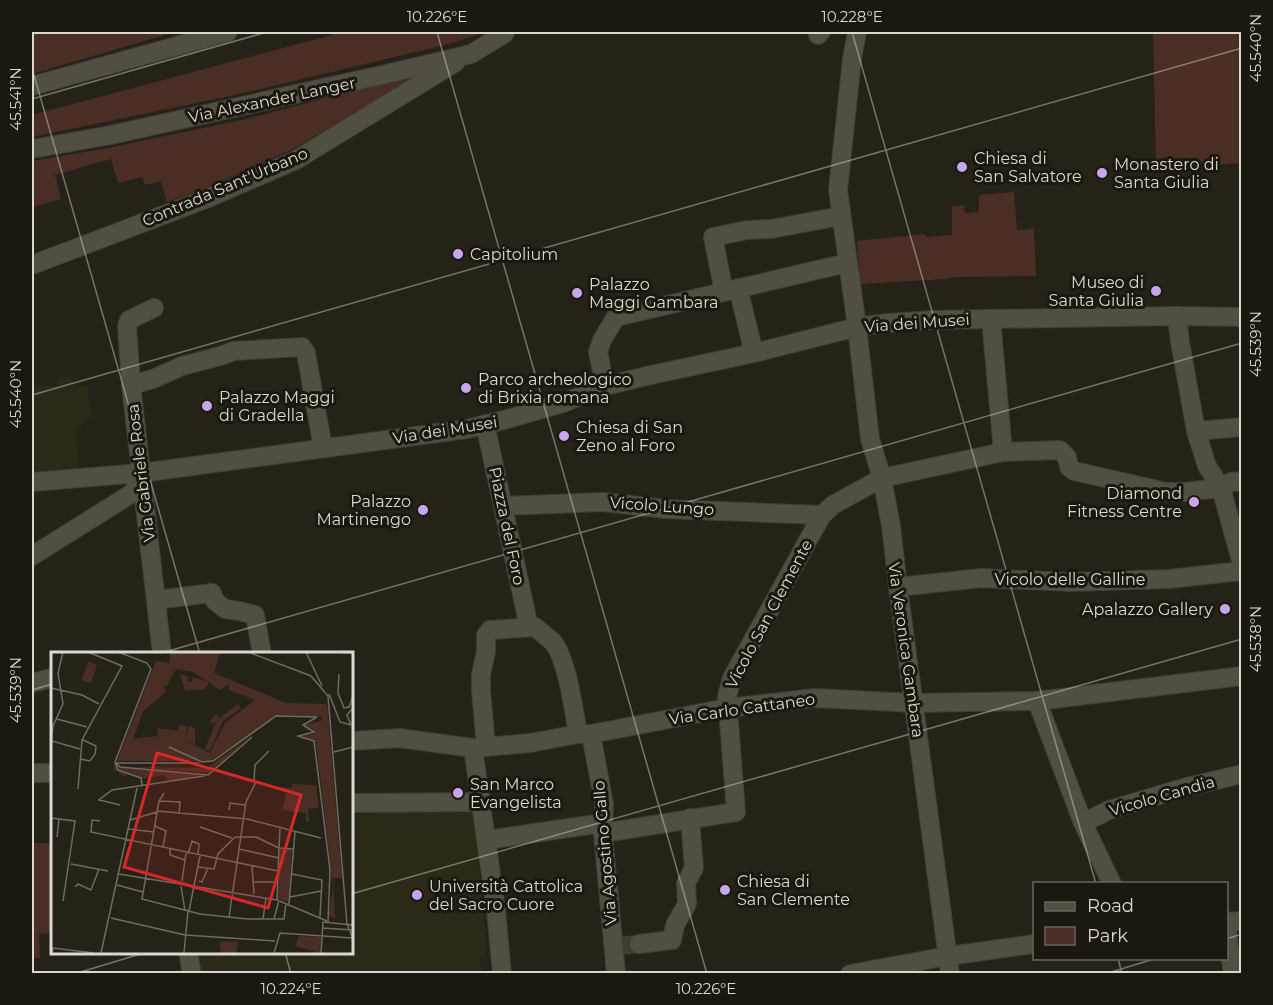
<svg xmlns="http://www.w3.org/2000/svg" width="1273" height="1005" viewBox="0 0 1273 1005" font-family="Montserrat,sans-serif">
	<style>
		.built { fill: #2d2918 }
		.green { fill: #4a2e26 }
		.lines { fill: none; stroke-linecap: round; stroke-linejoin: round }
		.minor-tunnel { stroke: #403d34; stroke-width: 18; stroke-dasharray: 18 9; stroke-linecap: butt }
		.minor-casing { stroke: #3f3d35; stroke-width: 20 }
		.minor { stroke: #514e42; stroke-width: 18 }
		.ticks { fill: none; stroke: #dad8d1; stroke-width: 1.5; stroke-opacity: 0.45 }
		.poi-dot { fill: #c9a5ee; stroke: #1b190f; stroke-width: 2 }
		.labels { text-anchor: middle; dominant-baseline: central; stroke-width: 6; stroke-linejoin: round; paint-order: stroke }
		.street-label { font-size: 16px; fill: #dad8d1; stroke: #1b190f }
		.poi-label { font-size: 16px; fill: #dad8d1; stroke: #1b190f; text-anchor: start }
		.inset-road { fill: none; stroke: #6d6b62; stroke-width: 1.5 }
		.view { fill: #d62828; fill-opacity: 0.15; stroke: #d62828; stroke-width: 3 }
		.inset-edge { fill: none; stroke: #dad8d1; stroke-width: 3 }
		.neatline { fill: none; stroke: #dad8d1; stroke-width: 2 }
		.ticks-label { font-size: 15px; text-anchor: middle; fill: #dad8d1 }
	</style>
	<rect width="100%" height="100%" fill="#252218"/>
	<g class="built">
		<path d="M 73,376 L 74,387 L 88,386 L 91,416 L 76,432 L 79,472 L 32,477 L 32,386 L 58,386 L 58,377 Z"/>
		<path d="M 444,804 L 476,809 L 477,839 L 487,957 L 480,958 L 482,971 L 496,970 L 496,973 L 196,973 L 193,953 L 351,952 L 351,814 Z"/>
	</g>
	<g class="green">
		<path d="M 32,32 L 175,32 L 32,74 Z"/>
		<path d="M 343,32 L 482,32 L 474,36 L 445,45 L 235,95 L 32,137 L 32,115 Z"/>
		<path d="M 1153,32 L 1241,32 L 1241,163 L 1156,170 Z"/>
		<path d="M 406,77 L 407,81 L 399,87 L 291,150 L 201,190 L 167,202 L 161,181 L 145,185 L 142,177 L 118,183 L 111,159 L 55,175 L 61,199 L 32,207 L 32,161 L 108,148 L 246,119 Z"/>
		<path d="M 1014,192 L 1017,230 L 1034,229 L 1036,276 L 956,277 L 946,279 L 860,284 L 857,241 L 925,234 L 926,237 L 952,235 L 952,206 L 964,205 L 965,213 L 979,212 L 979,195 Z"/>
		<path d="M 32,843 L 52,843 L 52,933 L 39,934 L 40,958 L 32,958 Z"/>
	</g>
	<g class="lines">
		<path class="minor-tunnel" d="M 618,946 L 639,944"/>
		<g class="minor-casing">
			<g id="minor">
				<path d="M 857,32 L 852,59 L 838,190 L 857,327 L 870,439 L 882,478 L 891,526 L 898,587 L 950,974"/>
				<path d="M 818,35 L 821,32"/>
				<path d="M 32,86 L 228,32"/>
				<path d="M 32,149 L 111,135 L 382,75 L 471,54 L 504,34 L 505,32"/>
				<path d="M 32,265 L 208,198 L 296,160 L 456,62"/>
				<path d="M 738,288 L 754,353"/>
				<path d="M 724,292 L 713,237 L 747,230 L 771,229 L 841,216"/>
				<path d="M 154,308 L 129,320 L 127,326 L 131,385 L 162,654"/>
				<path d="M 991,319 L 1003,452"/>
				<path d="M 131,385 L 153,379 L 182,366 L 220,356 L 234,351 L 302,347 L 306,353 L 323,448"/>
				<path d="M 605,386 L 598,352 L 602,340 L 616,317 L 847,263"/>
				<path d="M 485,424 L 529,627"/>
				<path d="M 1196,431 L 1242,427"/>
				<path d="M 1242,481 L 1231,482 L 1221,488 L 1242,564"/>
				<path d="M 32,482 L 141,473 L 467,429 L 504,420 L 563,403 L 605,386 L 651,375 L 754,353 L 857,327 L 888,323 L 934,320 L 1177,316 L 1242,317"/>
				<path d="M 503,506 L 603,502 L 666,509 L 822,515"/>
				<path d="M 32,556 L 134,492 L 140,475"/>
				<path d="M 898,587 L 981,578 L 1070,582 L 1168,579 L 1242,571"/>
				<path d="M 156,600 L 212,593 L 215,601 L 225,609 L 239,611 L 255,615 L 262,654"/>
				<path d="M 32,683 L 52,678"/>
				<path d="M 1037,701 L 1083,823 L 1112,884"/>
				<path d="M 591,734 L 604,804 L 603,833 L 616,974"/>
				<path d="M 351,741 L 399,738 L 473,748 L 530,743 L 578,734 L 591,734 L 727,708 L 815,698 L 914,703 L 1037,701 L 1242,676"/>
				<path d="M 486,747 L 481,691 L 481,674 L 486,652 L 486,635 L 490,630 L 535,627 C 541,632 547,637 553,642 C 567,659 574,711 578,734"/>
				<path d="M 473,748 L 496,910 L 502,974"/>
				<path d="M 32,773 L 52,773"/>
				<path d="M 351,803 L 481,802"/>
				<path d="M 1083,823 L 1109,810 L 1187,787 L 1242,774"/>
				<path d="M 603,833 L 736,812 L 727,696 L 732,678 L 822,515 L 833,505 L 882,478 L 1003,452 L 1060,450 L 1067,457 L 1069,467 L 1074,471 L 1166,492 L 1184,492 L 1221,488 L 1207,466 L 1196,431 L 1180,342 L 1177,316"/>
				<path d="M 487,840 L 603,823"/>
				<path d="M 1226,922 L 1242,921"/>
				<path d="M 1226,926 L 1233,974"/>
				<path d="M 639,944 L 672,940 L 675,925 L 687,904 L 686,883 L 694,868 L 690,818"/>
				<path d="M 188,952 L 192,974"/>
				<path d="M 850,974 L 948,956 L 1034,944"/>
			</g>
		</g>
		<use href="#minor" class="minor"/>
	</g>
	<path class="ticks" d="M 437,32 L 707,974M 852,32 L 1096,884M 32,68 L 200,654M 32,99 L 267,32M 32,395 L 1242,48M 158,654 L 1242,343M 32,690 L 52,684M 351,894 L 1242,639M 1226,939 L 1242,934M 285,952 L 291,974M 1118,958 L 1122,974M 74,974 L 147,952M 1105,974 L 1157,958"/>
	<g class="poi-dot">
		<circle cx="962" cy="167" r="6"/>
		<circle cx="1102" cy="173" r="6"/>
		<circle cx="458" cy="254" r="6"/>
		<circle cx="1156" cy="291" r="6"/>
		<circle cx="577" cy="293" r="6"/>
		<circle cx="466" cy="388" r="6"/>
		<circle cx="207" cy="406" r="6"/>
		<circle cx="564" cy="436" r="6"/>
		<circle cx="1194" cy="502" r="6"/>
		<circle cx="423" cy="510" r="6"/>
		<circle cx="1225" cy="609" r="6"/>
		<circle cx="458" cy="793" r="6"/>
		<circle cx="725" cy="890" r="6"/>
		<circle cx="417" cy="895" r="6"/>
	</g>
	<g class="labels">
		<g class="street-label">
			<text transform="translate(272 100) rotate(-12)">Via Alexander Langer</text>
			<text transform="translate(225 187) rotate(-23)">Contrada Sant'Urbano</text>
			<text transform="translate(917 323) rotate(-4)">Via dei Musei</text>
			<text transform="translate(445 430) rotate(-9)">Via dei Musei</text>
			<text transform="translate(141 473) rotate(-97)">Via Gabriele Rosa</text>
			<text transform="translate(662 506) rotate(4)">Vicolo Lungo</text>
			<text transform="translate(507 526) rotate(78)">Piazza del Foro</text>
			<text x="1070" y="579">Vicolo delle Galline</text>
			<text transform="translate(769 614) rotate(-62)">Vicolo San Clemente</text>
			<text transform="translate(906 650) rotate(82)">Via Veronica Gambara</text>
			<text transform="translate(742 709) rotate(-8)">Via Carlo Cattaneo</text>
			<text transform="translate(1162 796) rotate(-16)">Vicolo Candia</text>
			<text transform="translate(605 853) rotate(-95)">Via Agostino Gallo</text>
		</g>
		<g class="poi-label">
			<text x="974" y="158">Chiesa di<tspan x="974" dy="18">San Salvatore</tspan></text>
			<text x="1114" y="164">Monastero di<tspan x="1114" dy="18">Santa Giulia</tspan></text>
			<text x="470" y="254">Capitolium</text>
			<text x="1144" y="282" text-anchor="end">Museo di<tspan x="1144" dy="18">Santa Giulia</tspan></text>
			<text x="589" y="284">Palazzo<tspan x="589" dy="18">Maggi Gambara</tspan></text>
			<text x="478" y="379">Parco archeologico<tspan x="478" dy="18">di Brixia romana</tspan></text>
			<text x="219" y="397">Palazzo Maggi<tspan x="219" dy="18">di Gradella</tspan></text>
			<text x="576" y="427">Chiesa di San<tspan x="576" dy="18">Zeno al Foro</tspan></text>
			<text x="1182" y="493" text-anchor="end">Diamond<tspan x="1182" dy="18">Fitness Centre</tspan></text>
			<text x="411" y="501" text-anchor="end">Palazzo<tspan x="411" dy="18">Martinengo</tspan></text>
			<text x="1213" y="609" text-anchor="end">Apalazzo Gallery</text>
			<text x="470" y="784">San Marco<tspan x="470" dy="18">Evangelista</tspan></text>
			<text x="737" y="881">Chiesa di<tspan x="737" dy="18">San Clemente</tspan></text>
			<text x="429" y="886">Università Cattolica<tspan x="429" dy="18">del Sacro Cuore</tspan></text>
		</g>
	</g>
	<g transform="translate(51 652)">
		<rect width="302" height="302" fill="#252218"/>
		<path d="M 119,0 L 169,0 L 163,21 L 235,51 L 276,52 L 291,226 L 282,226 L 284,267 L 278,263 L 282,235 L 265,90 L 250,84 L 263,82 L 263,77 L 255,76 L 254,72 L 271,69 L 271,65 L 225,64 L 160,109 L 66,109 L 105,9 L 119,11 ZM 125,17 L 142,20 L 169,38 L 178,32 L 178,38 L 204,48 L 174,71 L 159,101 L 134,88 L 144,92 L 144,76 L 138,74 L 135,85 L 136,74 L 128,73 L 127,79 L 106,76 L 107,84 L 82,87 L 92,59 L 111,44 L 115,39 L 112,34 L 116,34 ZM 37,10 L 46,13 L 40,31 L 31,28 ZM 129,22 L 137,24 L 136,29 L 140,30 L 142,25 L 158,30 L 154,37 L 134,39 ZM 187,52 L 190,56 L 172,69 L 159,99 L 154,97 L 166,68 L 162,72 L 159,69 L 165,62 L 171,69 L 169,65 ZM 200,84 L 158,121 L 78,115 L 156,116 ZM 63,108 L 69,115 L 149,123 L 118,130 L 113,123 L 92,127 L 67,117 L 63,112 L 65,117 L 76,121 L 75,125 L 63,118 ZM 241,132 L 265,133 L 268,156 L 257,157 L 258,170 L 255,170 L 255,161 L 231,158 L 236,139 L 220,134 L 241,136 ZM 229,197 L 241,198 L 238,250 L 227,247 ZM 248,284 L 270,285 L 269,301 L 244,294 ZM 169,289 L 187,290 L 185,301 L 170,301 Z" fill="#4a2e26" fill-rule="evenodd"/>
		<path class="inset-road" d="M 197,0 L 260,24 L 277,44 L 296,272 L 302,287M 255,0 L 271,34M 284,0 L 302,1M 288,22 L 287,41 L 293,56 L 298,55 L 302,44M 0,36 L 31,43 L 48,52M 278,42 L 289,70 L 300,73M 266,65 L 252,73 L 263,80 L 247,84 L 263,89 L 279,218 L 277,270M 6,67 L 36,75M 300,73 L 296,63 L 302,56M 32,88 L 45,94 L 44,102M 1,89 L 29,97M 0,93 L 2,74 L 12,52 L 7,21 L 12,0M 118,95 L 151,110 L 162,109 L 225,64 L 266,65M 283,100 L 302,95M 29,107 L 39,109 L 44,102M 64,110 L 69,115 L 157,123 L 201,85M 64,110 L 100,17 L 96,11 L 67,0M 64,111 L 67,118 L 90,126 L 91,133M 66,111 L 148,111M 203,128 L 204,113 L 218,99M 27,137 L 31,88 L 71,14 L 37,0M 113,141 L 108,149 L 91,247 L 149,262 L 196,267 L 233,267 L 235,251M 108,149 L 129,150 L 128,162M 69,153 L 48,148 L 61,138 L 153,124M 178,158 L 179,151 L 194,153M 106,159 L 196,167 L 270,186M 0,166 L 24,169 L 12,249M 79,168 L 106,160M 49,169 L 41,168 L 40,180 L 227,219M 104,174 L 115,179 L 112,195M 149,175 L 181,186M 77,177 L 103,180M 6,185 L 8,167M 119,196 L 119,203 L 134,208M 188,197 L 228,206M 137,202 L 141,189 L 148,192 L 147,203M 20,212 L 57,219M 201,214 L 203,242M 147,215 L 163,217 L 167,202 L 184,185 L 205,185 L 228,196 L 229,175M 68,222 L 226,248 L 276,269M 241,222 L 271,228 L 269,265M 131,229 L 135,201M 148,229 L 151,230 L 157,216M 202,230 L 227,230M 66,233 L 92,240M 130,234 L 134,259M 24,235 L 27,232 L 40,238 L 48,217M 239,245 L 270,239M 226,248 L 228,196 L 242,197M 238,252 L 244,180M 138,259 L 149,204M 178,265 L 195,150 L 205,130M 60,266 L 134,283 L 224,289M 212,267 L 215,246M 223,267 L 228,248M 272,276 L 302,278M 1,301 L 2,296 L 43,301M 50,301 L 86,136M 133,301 L 137,259M 223,301 L 229,281 L 301,286M 270,301 L 272,270 L 302,273"/>
		<path class="view" d="M 106,101 L 250,143 L 217,256 L 73,215 Z"/>
		<rect width="302" height="302" class="inset-edge"/>
	</g>
	<rect width="1273" height="1005" fill="none" stroke="#1b190f" stroke-width="66"/>
	<rect x="1033" y="882" width="195" height="78" fill="#1b190f" stroke="#67655d" stroke-width="1.5"/>
	<rect x="1045" y="902" width="30" height="9" fill="#514e42" stroke="#67655d" stroke-width="1.5"/>
	<text x="1087" y="912" font-size="18" fill="#dad8d1">Road</text>
	<rect x="1045" y="927" width="30" height="18" fill="#4a2e26" stroke="#67655d" stroke-width="1.5"/>
	<text x="1087" y="942" font-size="18" fill="#dad8d1">Park</text>
	<rect x="33" y="33" width="1207" height="939" class="neatline"/>
	<g class="ticks-label">
		<text x="437" y="22">10.226°E</text>
		<text x="852" y="22">10.228°E</text>
		<text transform="translate(1256 48) rotate(-90)" y="5">45.540°N</text>
		<text transform="translate(16 99) rotate(-90)" y="5">45.541°N</text>
		<text transform="translate(1256 344) rotate(-90)" y="5">45.539°N</text>
		<text transform="translate(16 394) rotate(-90)" y="5">45.540°N</text>
		<text transform="translate(1256 639) rotate(-90)" y="5">45.538°N</text>
		<text transform="translate(16 690) rotate(-90)" y="5">45.539°N</text>
		<text x="291" y="994">10.224°E</text>
		<text x="706" y="994">10.226°E</text>
	</g>
</svg>
